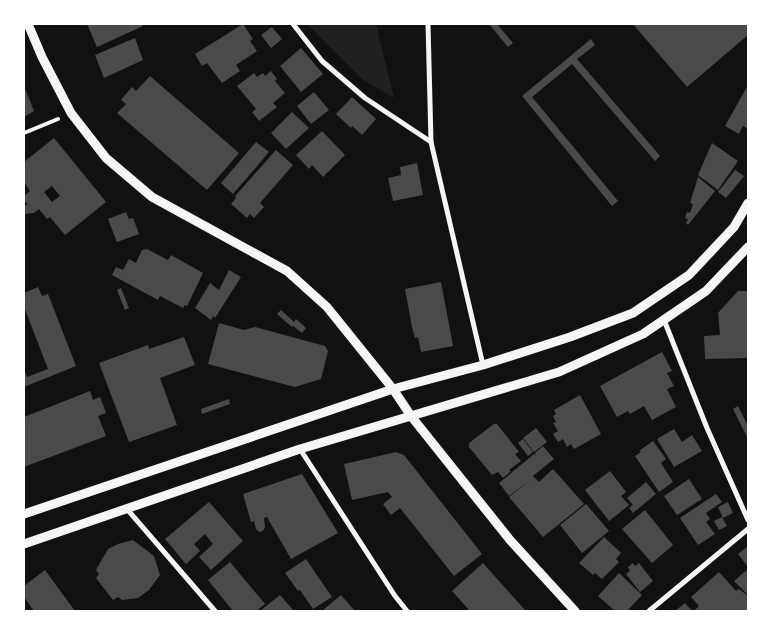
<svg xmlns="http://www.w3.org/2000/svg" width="772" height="635" viewBox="0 0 772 635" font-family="Jost,sans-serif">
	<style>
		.green { fill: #202020 }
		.building { fill: #4a4a4a; fill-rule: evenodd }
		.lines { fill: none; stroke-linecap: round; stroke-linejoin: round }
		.service { stroke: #f5f5f5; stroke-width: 4 }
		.minor { stroke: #f5f5f5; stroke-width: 5 }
		.tertiary { stroke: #f5f5f5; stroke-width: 9 }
	</style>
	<rect width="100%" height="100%" fill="#111"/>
	<path class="green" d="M 307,24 L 376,24 L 394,98 L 362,79 Z"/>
	<g class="building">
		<path d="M 87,24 L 142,24 L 143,26 L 97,47 Z"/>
		<path d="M 243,24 L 253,39 L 250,41 L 257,51 L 236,65 L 240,71 L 222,83 L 207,63 L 202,66 L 195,54 Z"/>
		<path d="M 489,24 L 497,24 L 513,43 L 508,47 Z"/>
		<path d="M 633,24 L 746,24 L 748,26 L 748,35 L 687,87 Z"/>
		<path d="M 272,27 L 282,39 L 271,48 L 261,35 Z"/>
		<path d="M 135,38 L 143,60 L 104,78 L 95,55 Z"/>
		<path d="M 591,39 L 595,45 L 577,59 L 660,156 L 655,161 L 572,64 L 532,97 L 618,201 L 612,206 L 522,96 Z"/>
		<path d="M 301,48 L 323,74 L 301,92 L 280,66 Z"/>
		<path d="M 271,71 L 277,79 L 275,81 L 285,93 L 273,103 L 277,107 L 259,121 L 252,112 L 256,109 L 237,86 L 254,73 L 257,77 L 263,73 L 265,76 Z"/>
		<path d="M 150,76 L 239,153 L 207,190 L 117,113 L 126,104 L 121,100 L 132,87 L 136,91 Z"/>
		<path d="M 748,85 L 748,129 L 743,126 L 739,134 L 725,126 Z"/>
		<path d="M 24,86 L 34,111 L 24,117 Z"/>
		<path d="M 314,92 L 329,110 L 311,124 L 297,106 Z"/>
		<path d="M 352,97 L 376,119 L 362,135 L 352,126 L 351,128 L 336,114 Z"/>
		<path d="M 292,112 L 309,128 L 286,149 L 271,133 Z"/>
		<path d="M 322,131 L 345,155 L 323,177 L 312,165 L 309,169 L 296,155 Z"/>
		<path d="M 54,138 L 106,202 L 65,235 L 50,217 L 47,219 L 39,209 L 34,213 L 24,214 L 24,205 L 28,205 L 24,200 L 24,196 L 30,191 L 24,182 L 24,162 ZM 52,186 L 60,196 L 52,202 L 44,192 Z"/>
		<path d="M 256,142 L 269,152 L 233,194 L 221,183 Z"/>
		<path d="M 712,143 L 738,161 L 718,190 L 698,175 Z"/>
		<path d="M 276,150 L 293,165 L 260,203 L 264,207 L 254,218 L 250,214 L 247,218 L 231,204 L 236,198 L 235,196 Z"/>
		<path d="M 417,163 L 423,195 L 393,201 L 388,178 L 401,175 L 400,167 Z"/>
		<path d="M 735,170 L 744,176 L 726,198 L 718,192 Z"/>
		<path d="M 698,177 L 715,191 L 688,225 L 686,223 L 688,219 L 685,218 L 687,212 L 690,213 L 693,204 L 690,203 Z"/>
		<path d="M 126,212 L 129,219 L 133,218 L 139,234 L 117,242 L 108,219 Z"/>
		<path d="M 147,249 L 168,260 L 171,255 L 203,273 L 187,306 L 185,305 L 183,308 L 160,296 L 158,300 L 112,275 L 116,267 L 123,270 L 129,259 L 136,263 L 142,250 Z"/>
		<path d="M 229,270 L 241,277 L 215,318 L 213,316 L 211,320 L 195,308 L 210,283 L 219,290 Z"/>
		<path d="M 441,282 L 453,346 L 421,352 L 418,337 L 415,338 L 412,327 L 405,289 Z"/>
		<path d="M 38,287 L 42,296 L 48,294 L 76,366 L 24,387 L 24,369 L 27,377 L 48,369 L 24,307 L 24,293 Z"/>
		<path d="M 121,288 L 129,308 L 125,310 L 117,290 Z"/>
		<path d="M 738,291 L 748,291 L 748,358 L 705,359 L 704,336 L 720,335 L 718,313 Z"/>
		<path d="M 281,310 L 294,322 L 296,319 L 306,328 L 302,333 L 293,326 L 292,327 L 277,314 Z"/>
		<path d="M 219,323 L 244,330 L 255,327 L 325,346 L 328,351 L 321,379 L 295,387 L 208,364 Z"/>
		<path d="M 184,337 L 195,365 L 160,378 L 177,425 L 129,442 L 99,363 L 148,345 L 149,349 Z"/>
		<path d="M 662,352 L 672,371 L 667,373 L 674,386 L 667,389 L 676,407 L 652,420 L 644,406 L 630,414 L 628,411 L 617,417 L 600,386 Z"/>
		<path d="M 90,391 L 93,400 L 100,397 L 106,413 L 98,416 L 106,436 L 24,467 L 24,417 Z"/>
		<path d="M 580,395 L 601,434 L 574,449 L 571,444 L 567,447 L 563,439 L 558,442 L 553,434 L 558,431 L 553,423 L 556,422 L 553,416 L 556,414 L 554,410 Z"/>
		<path d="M 229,399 L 230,404 L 202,414 L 201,409 Z"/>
		<path d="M 738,406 L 748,426 L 748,439 L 733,409 Z"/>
		<path d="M 494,424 L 497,424 L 519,452 L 515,454 L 521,461 L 509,470 L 511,471 L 503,478 L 498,472 L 492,475 L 469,447 L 469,443 Z"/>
		<path d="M 536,428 L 547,442 L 534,452 L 523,438 Z"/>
		<path d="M 674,429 L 682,442 L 692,435 L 702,451 L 674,467 L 657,439 Z"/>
		<path d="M 523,439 L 533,452 L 528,456 L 518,443 Z"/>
		<path d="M 653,441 L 666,459 L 661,463 L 673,482 L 659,492 L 635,456 L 641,452 L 639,451 Z"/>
		<path d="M 543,446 L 554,459 L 533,476 L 539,482 L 553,469 L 584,504 L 543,537 L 509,497 L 531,479 L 509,496 L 499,483 L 534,454 L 536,455 L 535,453 Z"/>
		<path d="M 396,452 L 404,455 L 482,554 L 454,576 L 400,508 L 391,515 L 383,504 L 392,497 L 388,492 L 352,500 L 344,464 Z"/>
		<path d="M 610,471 L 626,492 L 621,496 L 629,505 L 609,521 L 585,490 Z"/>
		<path d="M 302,474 L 338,533 L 291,559 L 267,517 L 264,518 L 265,527 L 263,531 L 259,532 L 256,529 L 254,521 L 251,522 L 243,494 Z"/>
		<path d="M 689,479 L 702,499 L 677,515 L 664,496 Z"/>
		<path d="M 646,482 L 656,494 L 633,513 L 629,508 L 633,505 L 627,498 Z"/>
		<path d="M 716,494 L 722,502 L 706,513 L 710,519 L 706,522 L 715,534 L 698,545 L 680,518 Z"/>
		<path d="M 209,502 L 243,541 L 211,570 L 199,557 L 213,544 L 205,534 L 194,544 L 200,551 L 186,564 L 165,539 Z"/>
		<path d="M 728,502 L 733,513 L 723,518 L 718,507 Z"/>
		<path d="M 586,504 L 609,531 L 582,553 L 560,525 Z"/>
		<path d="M 645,510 L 673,545 L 652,563 L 622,529 Z"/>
		<path d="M 722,517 L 727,526 L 719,530 L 714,521 Z"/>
		<path d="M 604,537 L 621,553 L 616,559 L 619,562 L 602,579 L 595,573 L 593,575 L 579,563 Z"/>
		<path d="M 133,540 L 154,556 L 160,575 L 149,590 L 138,598 L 122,600 L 118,597 L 113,600 L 96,578 L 99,574 L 96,570 L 108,549 L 118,544 Z"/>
		<path d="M 747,547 L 748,548 L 748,567 L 738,554 Z"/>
		<path d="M 306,559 L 332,597 L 313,609 L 300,590 L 298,591 L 285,573 Z"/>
		<path d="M 230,562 L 265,604 L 256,611 L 233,611 L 208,580 Z"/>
		<path d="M 483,563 L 525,610 L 523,611 L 470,611 L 452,591 Z"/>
		<path d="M 633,563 L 635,566 L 639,563 L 653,581 L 640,592 L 626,574 L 630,571 L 628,567 Z"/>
		<path d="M 748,569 L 748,595 L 734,581 Z"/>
		<path d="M 45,570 L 75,611 L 34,611 L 24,597 L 24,586 Z"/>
		<path d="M 719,572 L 736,591 L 739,589 L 748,596 L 748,611 L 694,611 L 699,606 L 691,597 Z"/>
		<path d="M 619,573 L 642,595 L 627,611 L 615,611 L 598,596 Z"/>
		<path d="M 280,595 L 294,611 L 260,611 Z"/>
		<path d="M 341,595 L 355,611 L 322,611 Z"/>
		<path d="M 685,603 L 692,611 L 675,611 Z"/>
	</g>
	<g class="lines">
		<path class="service" d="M 24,133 L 58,119"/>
		<g class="minor">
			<path d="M 293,24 L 322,61 L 365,98 L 431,142"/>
			<path d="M 428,24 L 431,142 L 483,365"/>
			<path d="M 664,320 L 707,428 L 748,520"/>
			<path d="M 300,449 L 395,596 L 407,611"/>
			<path d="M 127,509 L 215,611"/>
			<path d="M 649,611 L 748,529"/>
		</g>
		<g class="tertiary">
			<path d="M 28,24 L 42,57 L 71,113 L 106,158 L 152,197 L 287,271 L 327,307 L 393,389 L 411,416 L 510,540 L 575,611"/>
			<path d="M 24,514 L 393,389 L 483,365 L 570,337 L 633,313 L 689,275 L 734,227 L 748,203"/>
			<path d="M 24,544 L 300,449 L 559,372 L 643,334 L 706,291 L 748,247"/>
		</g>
	</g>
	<rect width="772" height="635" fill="none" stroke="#ffffff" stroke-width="50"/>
</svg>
